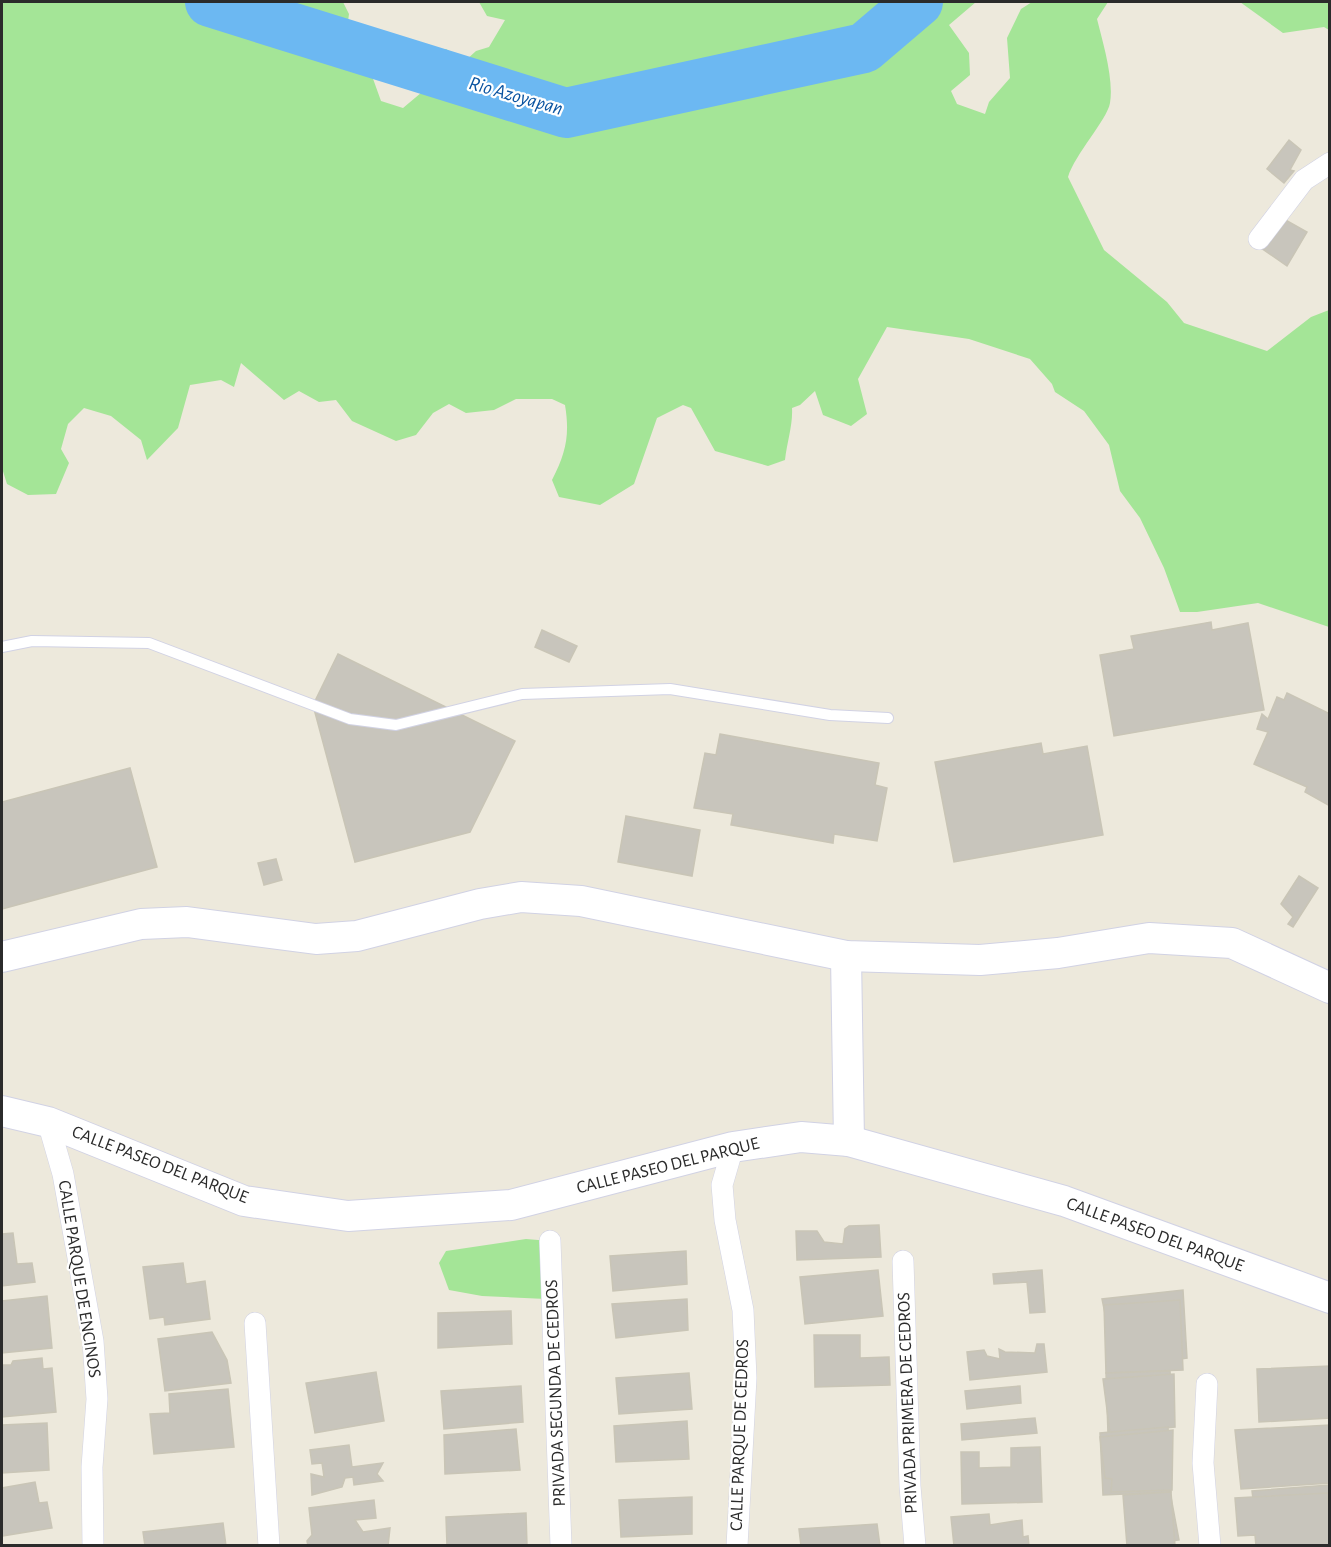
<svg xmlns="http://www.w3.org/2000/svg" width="1331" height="1547" viewBox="0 0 1331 1547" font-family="'Alegreya Sans',sans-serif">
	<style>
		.green { fill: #a4e597 }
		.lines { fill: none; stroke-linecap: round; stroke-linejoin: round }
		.river { stroke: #6cb8f2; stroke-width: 50 }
		.building { fill: #c8c5bc; stroke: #c9c5b6; stroke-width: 1.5 }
		.lane-casing { stroke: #d1d2e4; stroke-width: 12 }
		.street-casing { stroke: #d1d2e4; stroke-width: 22 }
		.secondary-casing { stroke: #d1d2e4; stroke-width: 32 }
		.lane { stroke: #fff; stroke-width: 10 }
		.street { stroke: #fff; stroke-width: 21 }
		.secondary { stroke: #fff; stroke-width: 30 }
		.labels { text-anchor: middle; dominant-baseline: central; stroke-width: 4.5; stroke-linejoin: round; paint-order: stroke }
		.street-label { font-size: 18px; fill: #2b2b2b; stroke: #fff }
		.water-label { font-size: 20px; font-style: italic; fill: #0953a0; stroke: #fff }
	</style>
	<rect width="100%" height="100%" fill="#ede9dc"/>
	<g class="green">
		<path d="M 2,2 L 343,2 L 349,14 L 345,44 L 367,62 L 381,101 L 403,108 L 434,82 L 431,55 L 446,49 L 465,61 L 476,51 L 489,47 L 505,20 L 487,16 L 479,2 L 976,2 L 949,25 L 969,53 L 970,75 L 951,91 L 957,104 L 985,114 L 989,102 L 1010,78 L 1007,38 L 1021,9 L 1032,2 L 1108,2 L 1097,19 C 1103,43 1114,79 1110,103 C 1107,120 1075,154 1068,177 L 1104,250 L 1167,302 L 1184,323 L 1267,351 L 1311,317 L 1329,310 L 1329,627 L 1258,603 L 1197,612 L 1180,612 L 1164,568 L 1140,518 L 1120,491 L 1109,445 L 1084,411 L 1055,392 L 1052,384 L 1030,359 L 969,339 L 887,327 L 858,379 L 867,414 L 851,426 L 823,415 L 815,391 L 800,405 L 792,408 C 793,425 787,442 785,460 L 768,466 L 715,451 L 691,408 L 683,405 L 657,418 L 634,484 L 600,505 L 559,497 L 552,480 C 566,453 570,435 565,405 L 552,399 L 516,399 L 494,410 L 466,413 L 449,404 L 433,413 L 416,435 L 396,441 L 352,421 L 336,400 L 319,402 L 299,391 L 284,400 L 241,363 L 234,387 L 221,380 L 190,385 L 178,428 L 147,460 L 141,440 L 111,416 L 84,408 L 68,424 L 61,449 L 69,463 L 56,494 L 28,495 L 7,484 L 2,468 Z"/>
		<path d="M 1240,2 L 1329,2 L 1329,30 L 1324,27 L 1283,33 Z"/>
		<path d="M 526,1239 L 550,1241 L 546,1299 L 482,1296 L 449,1290 L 439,1263 L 446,1251 Z"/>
	</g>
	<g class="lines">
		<path class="river" d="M 210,2 L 566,113 L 864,48 L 918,2"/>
	</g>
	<g class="building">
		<path d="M 1289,140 L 1301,150 L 1290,170 L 1294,171 L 1284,183 L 1267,169 Z"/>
		<path d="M 1273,213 L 1307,232 L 1287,266 L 1251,241 Z"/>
		<path d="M 1211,622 L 1212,630 L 1248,623 L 1264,710 L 1114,736 L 1100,655 L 1134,649 L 1131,636 Z"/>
		<path d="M 542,630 L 577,646 L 569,662 L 535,647 Z"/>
		<path d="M 338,654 L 515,741 L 470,832 L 355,862 L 313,705 Z"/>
		<path d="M 1287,693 L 1330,714 L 1330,806 L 1305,792 L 1307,787 L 1254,764 L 1268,732 L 1257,729 L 1262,714 L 1268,719 L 1277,697 L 1284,700 Z"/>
		<path d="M 720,734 L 879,763 L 875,785 L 887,788 L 877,841 L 834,834 L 833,843 L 731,825 L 733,814 L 694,808 L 705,753 L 716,755 Z"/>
		<path d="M 1041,743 L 1043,754 L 1087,746 L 1103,835 L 954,862 L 935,762 Z"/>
		<path d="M 130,768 L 157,867 L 2,909 L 2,802 Z"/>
		<path d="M 626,816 L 700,830 L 692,876 L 618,862 Z"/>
		<path d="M 276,859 L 282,880 L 264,885 L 258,863 Z"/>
		<path d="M 1299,876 L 1318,888 L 1293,927 L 1288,924 L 1293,917 L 1281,904 Z"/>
		<path d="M 879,1225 L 881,1257 L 797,1260 L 796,1231 L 817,1231 L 824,1242 L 843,1244 L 845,1229 L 849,1226 Z"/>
		<path d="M 13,1233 L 17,1264 L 32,1263 L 35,1282 L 2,1286 L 2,1234 Z"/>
		<path d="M 686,1251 L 687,1284 L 613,1291 L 610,1256 Z"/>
		<path d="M 183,1263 L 186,1284 L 205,1281 L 210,1319 L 165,1325 L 164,1317 L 150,1319 L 143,1267 Z"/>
		<path d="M 878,1270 L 883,1316 L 805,1324 L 800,1277 Z"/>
		<path d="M 1042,1270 L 1045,1312 L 1030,1313 L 1027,1282 L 994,1284 L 993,1274 Z"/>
		<path d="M 1183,1290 L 1187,1358 L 1116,1368 L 1102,1299 Z"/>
		<path d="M 47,1296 L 52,1348 L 2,1353 L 2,1301 Z"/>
		<path d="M 687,1299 L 688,1330 L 616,1338 L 612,1304 Z"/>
		<path d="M 1180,1300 L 1183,1370 L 1106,1373 L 1104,1305 Z"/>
		<path d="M 511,1311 L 512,1344 L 438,1348 L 438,1313 Z"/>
		<path d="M 212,1332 L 227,1360 L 231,1383 L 165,1391 L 158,1339 Z"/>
		<path d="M 814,1335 L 860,1335 L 860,1358 L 889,1357 L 890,1385 L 815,1387 Z"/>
		<path d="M 1037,1344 L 1044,1344 L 1047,1372 L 970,1380 L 967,1352 L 984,1350 L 987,1356 L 1000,1359 L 999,1349 L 1005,1352 L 1035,1353 Z"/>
		<path d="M 42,1358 L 43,1369 L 52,1368 L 56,1412 L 2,1417 L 2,1365 L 11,1365 L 13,1361 Z"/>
		<path d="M 1330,1366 L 1330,1418 L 1259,1422 L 1257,1369 Z"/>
		<path d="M 1170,1371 L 1174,1426 L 1108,1434 L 1106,1373 Z"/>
		<path d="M 376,1372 L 384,1421 L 315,1433 L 306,1383 Z"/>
		<path d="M 689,1373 L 692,1409 L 619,1414 L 616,1378 Z"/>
		<path d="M 1174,1374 L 1175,1427 L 1110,1433 L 1103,1379 Z"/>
		<path d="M 521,1386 L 523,1422 L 444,1429 L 441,1391 Z"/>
		<path d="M 1020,1386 L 1021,1403 L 967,1409 L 965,1391 Z"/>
		<path d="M 228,1389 L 234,1447 L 154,1454 L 150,1414 L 170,1413 L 169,1394 Z"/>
		<path d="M 1035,1418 L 1037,1433 L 962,1440 L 961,1424 Z"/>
		<path d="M 687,1421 L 689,1459 L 616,1462 L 614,1426 Z"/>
		<path d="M 47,1423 L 49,1470 L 2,1473 L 2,1425 Z"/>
		<path d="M 1330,1425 L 1330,1483 L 1241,1489 L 1235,1430 Z"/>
		<path d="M 1168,1427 L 1171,1492 L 1103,1495 L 1100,1433 Z"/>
		<path d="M 516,1429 L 520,1470 L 445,1474 L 444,1435 Z"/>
		<path d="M 1173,1430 L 1172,1490 L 1111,1492 L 1112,1479 L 1105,1478 L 1100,1437 Z"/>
		<path d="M 349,1445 L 352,1467 L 383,1463 L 377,1474 L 383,1481 L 354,1485 L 353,1477 L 345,1478 L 342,1487 L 312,1495 L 311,1474 L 324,1477 L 322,1463 L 312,1464 L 310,1450 Z"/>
		<path d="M 1040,1447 L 1042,1502 L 962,1504 L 961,1452 L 979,1452 L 979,1468 L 1011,1467 L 1011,1448 Z"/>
		<path d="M 35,1482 L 39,1503 L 47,1502 L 52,1528 L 2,1536 L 2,1488 Z"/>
		<path d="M 1329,1485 L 1330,1544 L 1259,1546 L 1252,1491 Z"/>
		<path d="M 1170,1492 L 1179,1540 L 1142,1546 L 1134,1497 Z"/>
		<path d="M 1171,1492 L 1175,1546 L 1127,1546 L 1123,1495 Z"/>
		<path d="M 1328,1493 L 1330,1546 L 1256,1546 L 1255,1535 L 1238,1536 L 1235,1498 Z"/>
		<path d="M 692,1497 L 692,1534 L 621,1537 L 619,1500 Z"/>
		<path d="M 374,1500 L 376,1518 L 355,1520 L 363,1532 L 390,1528 L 388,1546 L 308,1546 L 307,1541 L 312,1535 L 309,1508 Z"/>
		<path d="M 526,1513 L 527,1546 L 447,1546 L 446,1517 Z"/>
		<path d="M 989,1514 L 990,1525 L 1022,1520 L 1023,1537 L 1028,1536 L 1029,1546 L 954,1546 L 951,1517 Z"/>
		<path d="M 223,1523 L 226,1546 L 145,1546 L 143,1532 Z"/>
		<path d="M 877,1524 L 880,1546 L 801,1546 L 799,1529 Z"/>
	</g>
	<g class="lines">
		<g class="lane-casing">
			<path id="lane" d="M 2,647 L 32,641 L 149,643 L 350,719 L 396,725 L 522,694 L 670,689 L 830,715 L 888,718"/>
		</g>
		<g class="street-casing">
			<g id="street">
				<path d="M 1259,239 L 1304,180 L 1330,163"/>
				<path d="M 48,1122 L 63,1174 L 93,1341 L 97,1399 L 92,1467 L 93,1546"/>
				<path d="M 733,1147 L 722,1185 L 725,1220 L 743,1310 L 746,1378 L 737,1546"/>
				<path d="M 550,1241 L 561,1546"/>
				<path d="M 903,1261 L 910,1486 L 915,1546"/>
				<path d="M 255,1323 L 269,1546"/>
				<path d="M 1207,1384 L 1203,1463 L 1210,1546"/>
			</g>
		</g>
		<g class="secondary-casing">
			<g id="secondary">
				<path d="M 846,956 L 849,1141"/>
				<path d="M 2,957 L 141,924 L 187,922 L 316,939 L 357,936 L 480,904 L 521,897 L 581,901 L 846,956 L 980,960 L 1058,953 L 1149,938 L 1232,943 L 1330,988"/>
				<path d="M 2,1111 L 48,1122 L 244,1201 L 348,1216 L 511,1205 L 733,1147 L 801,1137 L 849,1141 L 1064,1201 L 1330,1298"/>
			</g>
		</g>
		<use href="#lane" class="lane"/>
		<use href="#street" class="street"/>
		<use href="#secondary" class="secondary"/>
	</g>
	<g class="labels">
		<g class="street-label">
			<text transform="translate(160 1165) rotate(21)">CALLE PASEO DEL PARQUE</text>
			<text transform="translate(668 1166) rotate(-14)">CALLE PASEO DEL PARQUE</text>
			<text transform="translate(1155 1235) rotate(20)">CALLE PASEO DEL PARQUE</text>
			<text transform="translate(79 1279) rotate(81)">CALLE PARQUE DE ENCINOS</text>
			<text transform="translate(556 1393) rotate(-92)">PRIVADA SEGUNDA DE CEDROS</text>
			<text transform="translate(908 1403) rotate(-92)">PRIVADA PRIMERA DE CEDROS</text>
			<text transform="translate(740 1435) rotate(-88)">CALLE PARQUE DE CEDROS</text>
		</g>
		<g class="water-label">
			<text transform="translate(516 96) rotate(16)">Rio Azoyapan</text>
		</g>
	</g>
	<rect width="1331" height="1547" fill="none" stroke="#2b2b2b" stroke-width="6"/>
</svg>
